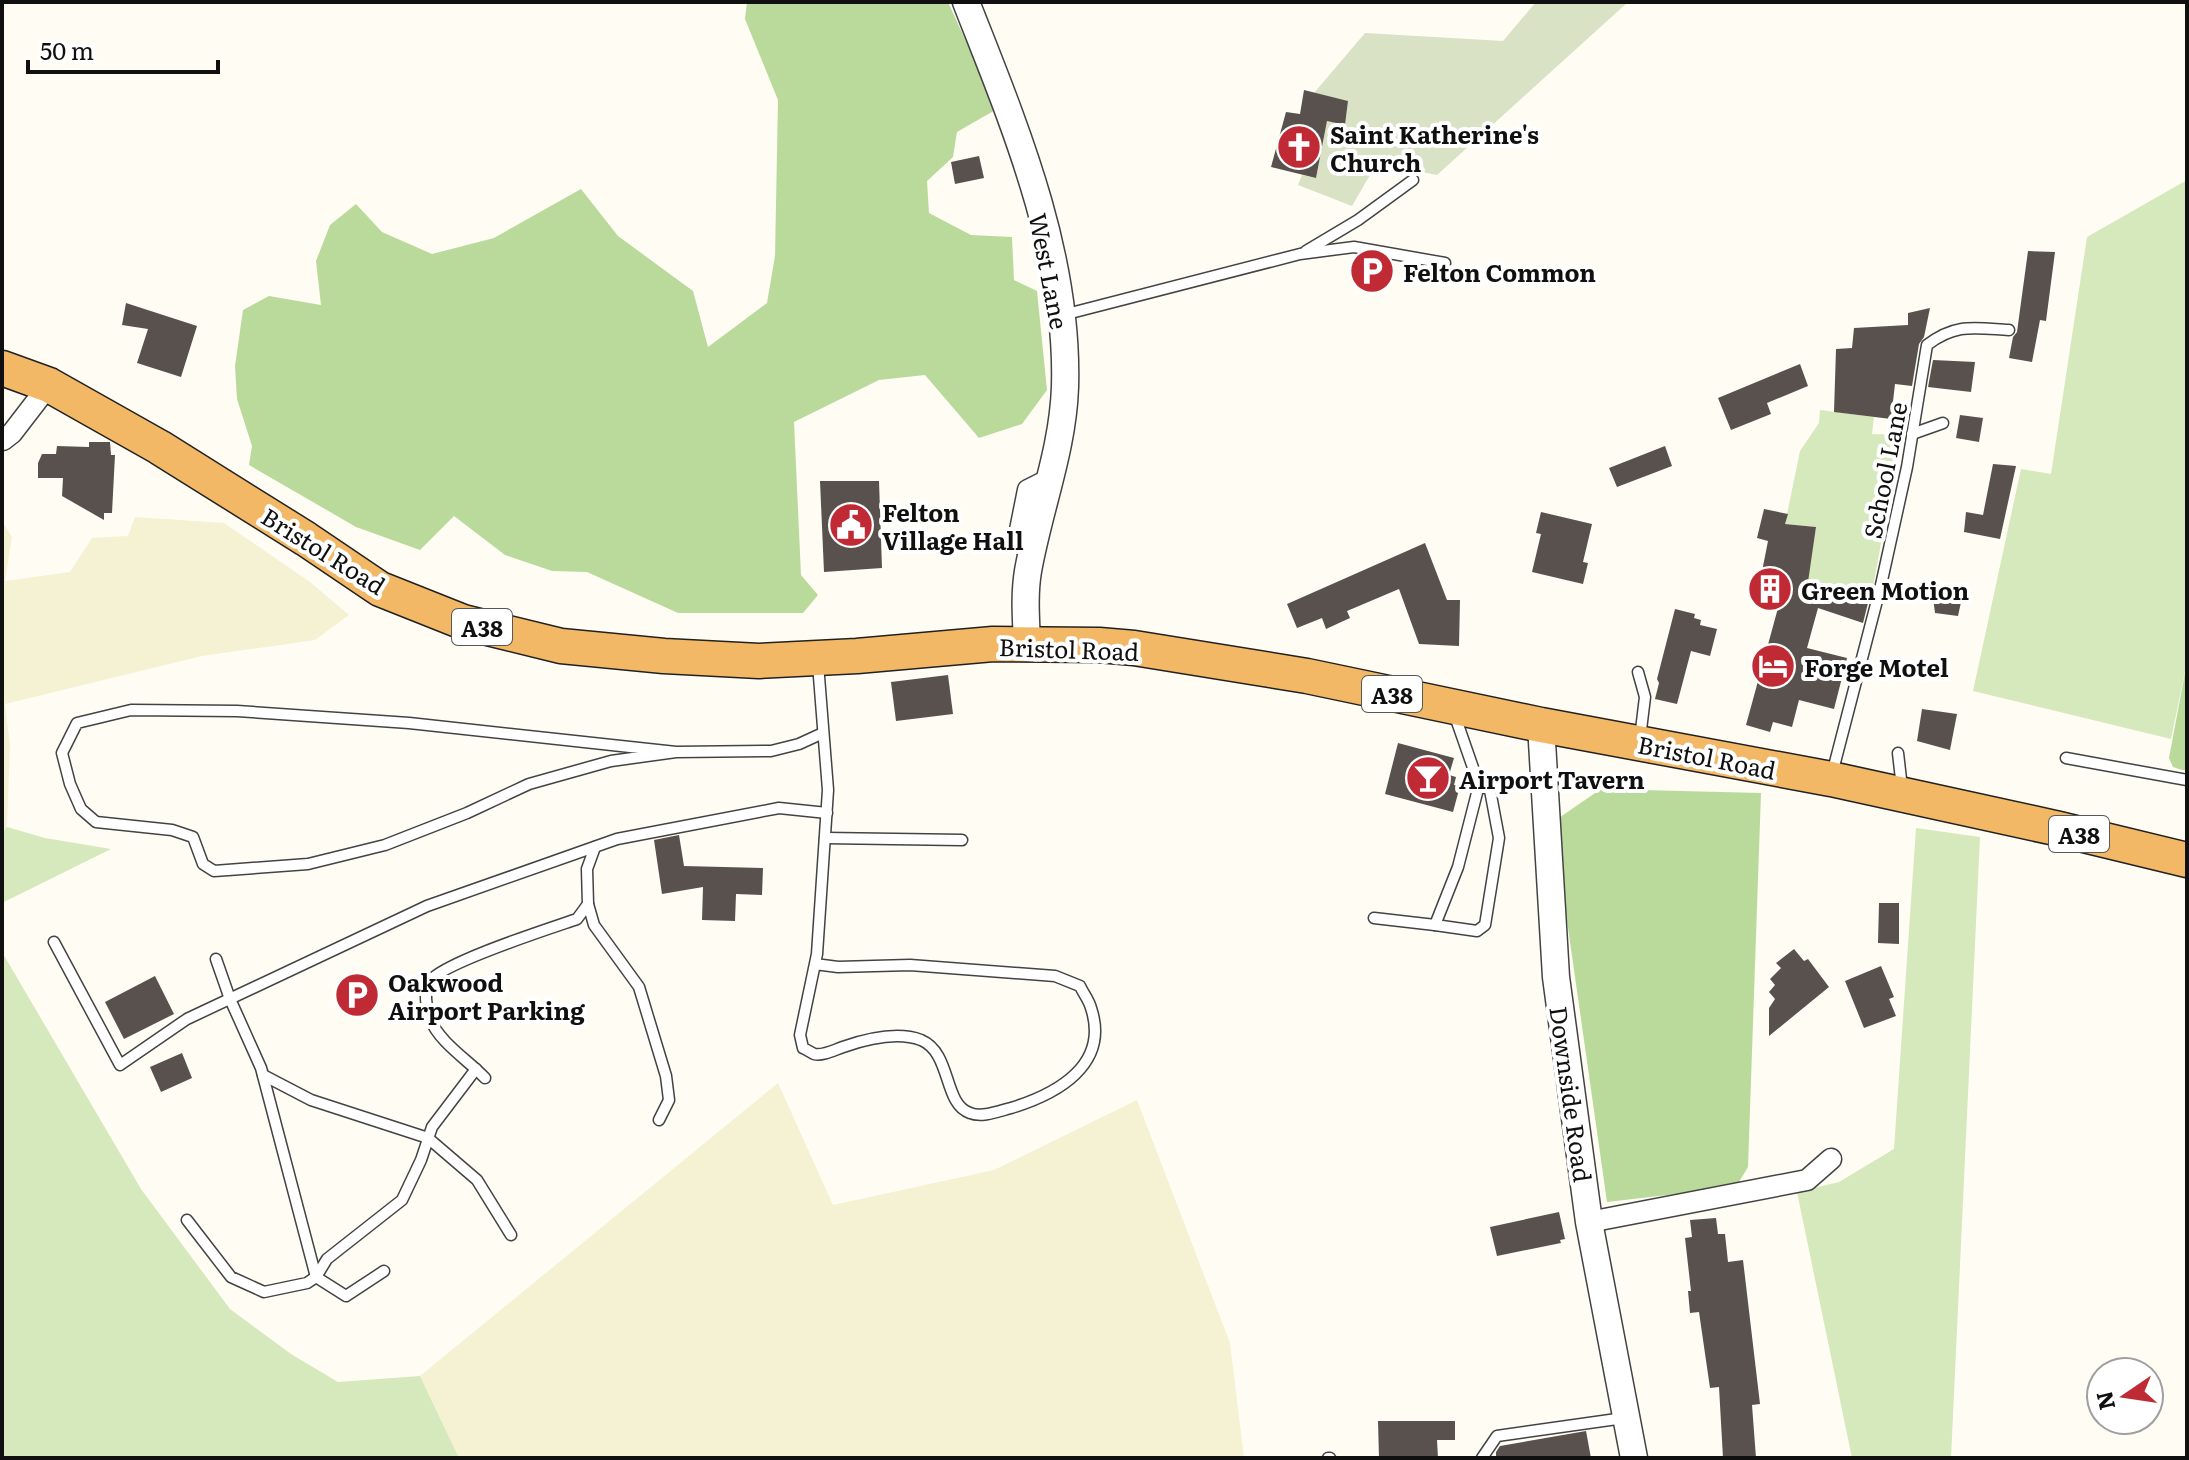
<svg xmlns="http://www.w3.org/2000/svg" width="2189" height="1460" viewBox="0 0 2189 1460" font-family="Literata,serif">
	<style>
		.farmland { fill: #f5f1d3 }
		.green { fill: #d5e9bd }
		.forest { fill: #bada9c }
		.cemetery { fill: #d9e2c4 }
		.building { fill: #59514d }
		.lines { fill: none; stroke-linecap: round; stroke-linejoin: round }
		.service-casing { stroke: #434343; stroke-width: 13 }
		.minor-casing { stroke: #434343; stroke-width: 23 }
		.tertiary-casing { stroke: #434343; stroke-width: 29 }
		.trunk-casing { stroke: #212121; stroke-width: 37 }
		.service { stroke: #fff; stroke-width: 10 }
		.minor { stroke: #fff; stroke-width: 20 }
		.tertiary { stroke: #fff; stroke-width: 26 }
		.trunk { stroke: #f3b866; stroke-width: 34 }
		.labels { text-anchor: middle; dominant-baseline: central; stroke-width: 8; stroke-linejoin: round; paint-order: stroke }
		.shield { fill: #fff; stroke: #585858; stroke-width: 2 }
		.shield-label { font-size: 22px; font-weight: bold; fill: #101010 }
		.poi-label { font-size: 24px; font-weight: bold; fill: #101010; stroke: #fff; text-anchor: start }
		.street-label { font-size: 24px; fill: #101010; stroke: #fff }
	</style>
	<rect width="100%" height="100%" fill="#fffcf4"/>
	<g class="farmland">
		<path d="M 135,517 L 224,523 L 310,582 L 349,615 L 315,640 L 202,656 L 5,704 L 10,746 L 7,827 L 2,833 L 2,521 L 12,537 L 5,581 L 70,572 L 92,538 L 128,536 Z"/>
		<path d="M 778,1083 L 833,1205 L 994,1170 L 1137,1100 L 1230,1343 L 1244,1458 L 459,1458 L 420,1376 Z"/>
	</g>
	<g class="green">
		<path d="M 2187,180 L 2187,662 L 2171,739 L 1973,691 L 2021,469 L 2051,474 L 2087,237 Z"/>
		<path d="M 1820,410 L 1874,417 L 1872,434 L 1901,435 L 1870,603 L 1807,582 L 1816,527 L 1785,524 L 1800,451 L 1819,423 Z"/>
		<path d="M 7,827 L 45,838 L 111,849 L 2,903 L 2,833 Z"/>
		<path d="M 1916,828 L 1980,837 L 1951,1458 L 1852,1458 L 1797,1192 L 1839,1182 L 1894,1149 Z"/>
		<path d="M 2,952 L 141,1189 L 230,1309 L 291,1354 L 338,1382 L 420,1376 L 459,1458 L 2,1458 Z"/>
	</g>
	<g class="forest">
		<path d="M 747,2 L 948,2 L 997,109 L 957,132 L 953,157 L 927,181 L 929,213 L 971,235 L 1012,237 L 1014,280 L 1037,291 L 1047,390 L 1022,424 L 979,438 L 925,375 L 879,380 L 794,422 L 801,575 L 818,595 L 803,613 L 678,613 L 587,572 L 552,571 L 505,555 L 454,516 L 420,550 L 356,527 L 249,465 L 252,446 L 237,399 L 235,366 L 243,310 L 269,296 L 321,305 L 316,261 L 330,225 L 356,204 L 382,232 L 432,254 L 494,238 L 581,189 L 618,236 L 693,291 L 708,347 L 767,303 L 775,256 L 778,100 L 745,19 Z"/>
		<path d="M 2187,662 L 2187,770 L 2182,770 L 2173,767 L 2169,758 Z"/>
		<path d="M 1601,789 L 1761,793 L 1748,1167 L 1736,1187 L 1607,1202 L 1553,822 Z"/>
	</g>
	<path class="cemetery" d="M 1536,2 L 1628,2 L 1437,175 L 1377,163 L 1352,206 L 1298,185 L 1302,175 L 1316,178 L 1327,121 L 1345,125 L 1348,101 L 1314,93 L 1365,33 L 1503,41 Z"/>
	<g class="building">
		<path d="M 1304,90 L 1348,101 L 1345,125 L 1327,121 L 1316,178 L 1271,167 L 1286,112 L 1300,114 Z"/>
		<path d="M 979,156 L 984,178 L 955,184 L 951,162 Z"/>
		<path d="M 2028,251 L 2055,252 L 2046,321 L 2040,320 L 2032,362 L 2009,358 L 2013,337 L 2017,332 Z"/>
		<path d="M 126,303 L 197,326 L 181,377 L 137,363 L 148,329 L 122,325 Z"/>
		<path d="M 1930,308 L 1924,337 L 1919,344 L 1912,386 L 1895,384 L 1891,419 L 1834,412 L 1836,349 L 1852,348 L 1854,328 L 1908,325 L 1908,313 Z"/>
		<path d="M 1933,360 L 1975,362 L 1971,392 L 1928,387 Z"/>
		<path d="M 1800,364 L 1808,386 L 1767,403 L 1771,414 L 1731,430 L 1718,398 Z"/>
		<path d="M 1960,415 L 1983,418 L 1979,442 L 1956,438 Z"/>
		<path d="M 89,442 L 110,442 L 111,455 L 115,455 L 112,513 L 104,513 L 104,520 L 62,496 L 63,478 L 38,478 L 38,463 L 42,454 L 56,454 L 57,446 L 89,447 Z"/>
		<path d="M 1665,446 L 1672,466 L 1617,487 L 1609,468 Z"/>
		<path d="M 1993,464 L 2016,466 L 2000,539 L 1964,532 L 1966,512 L 1983,515 Z"/>
		<path d="M 820,481 L 879,481 L 882,568 L 824,572 Z"/>
		<path d="M 1764,509 L 1788,514 L 1785,524 L 1816,527 L 1808,582 L 1823,587 L 1823,589 L 1868,603 L 1863,623 L 1818,608 L 1807,648 L 1847,658 L 1834,709 L 1799,700 L 1792,727 L 1773,722 L 1770,732 L 1746,725 L 1778,608 L 1756,602 L 1768,541 L 1757,538 Z"/>
		<path d="M 1541,512 L 1592,524 L 1583,562 L 1588,563 L 1583,584 L 1532,572 L 1541,534 L 1536,533 Z"/>
		<path d="M 1425,543 L 1447,600 L 1460,600 L 1459,646 L 1419,644 L 1399,589 L 1347,611 L 1350,618 L 1326,629 L 1322,618 L 1297,628 L 1287,604 Z"/>
		<path d="M 1932,590 L 1963,593 L 1958,616 L 1935,613 Z"/>
		<path d="M 1675,609 L 1695,614 L 1694,618 L 1701,620 L 1700,625 L 1717,629 L 1710,656 L 1691,651 L 1677,704 L 1655,699 L 1659,683 L 1657,679 Z"/>
		<path d="M 948,675 L 953,714 L 896,721 L 891,682 Z"/>
		<path d="M 1922,709 L 1957,714 L 1950,750 L 1917,741 Z"/>
		<path d="M 1398,743 L 1454,758 L 1449,775 L 1456,777 L 1454,785 L 1460,786 L 1453,812 L 1385,794 Z"/>
		<path d="M 679,835 L 684,866 L 763,868 L 762,895 L 736,894 L 735,921 L 702,920 L 703,887 L 662,894 L 654,840 Z"/>
		<path d="M 1879,903 L 1899,903 L 1899,944 L 1878,943 Z"/>
		<path d="M 1794,949 L 1804,961 L 1808,959 L 1829,987 L 1769,1036 L 1769,1008 L 1775,999 L 1769,992 L 1775,985 L 1770,979 L 1781,968 L 1776,963 Z"/>
		<path d="M 1881,966 L 1894,997 L 1889,999 L 1896,1016 L 1864,1028 L 1845,981 Z"/>
		<path d="M 155,976 L 174,1014 L 124,1039 L 105,1002 Z"/>
		<path d="M 182,1053 L 192,1078 L 161,1092 L 150,1067 Z"/>
		<path d="M 1559,1212 L 1565,1239 L 1560,1240 L 1561,1243 L 1497,1256 L 1490,1227 Z"/>
		<path d="M 1716,1218 L 1718,1234 L 1725,1234 L 1728,1262 L 1743,1260 L 1760,1404 L 1752,1405 L 1756,1458 L 1723,1458 L 1719,1387 L 1710,1388 L 1699,1312 L 1690,1313 L 1688,1291 L 1691,1291 L 1685,1238 L 1692,1237 L 1690,1220 Z"/>
		<path d="M 1378,1421 L 1455,1421 L 1455,1440 L 1437,1440 L 1438,1458 L 1379,1458 Z"/>
		<path d="M 1586,1431 L 1591,1458 L 1496,1458 L 1496,1452 L 1500,1446 Z"/>
	</g>
	<g class="lines">
		<g class="service-casing">
			<g id="service">
				<path d="M 1306,251 L 1358,220 L 1413,180"/>
				<path d="M 1063,315 L 1300,254 L 1354,247 L 1445,263"/>
				<path d="M 1912,434 L 1943,423"/>
				<path d="M 1638,672 L 1645,697 L 1640,738"/>
				<path d="M 676,752 L 611,761 L 529,784 L 467,813 L 385,845 L 308,864 L 214,871 L 203,864 L 193,837 L 172,830 L 96,822 L 81,809 L 70,784 L 62,753 L 77,723 L 131,710 L 237,711 L 409,723 L 676,752 L 771,751 L 799,744 L 823,733"/>
				<path d="M 1898,753 L 1902,788"/>
				<path d="M 2066,758 L 2187,780"/>
				<path d="M 1832,774 L 1881,585 L 1907,467 L 1927,345 C 1956,323 1974,328 2009,330"/>
				<path d="M 825,838 L 962,840"/>
				<path d="M 588,904 L 594,925 L 639,987 L 666,1076 L 669,1100 L 659,1120"/>
				<path d="M 1374,918 L 1435,925 L 1458,867 L 1479,785 L 1455,716"/>
				<path d="M 1435,925 L 1477,931 L 1485,925 L 1499,838 L 1490,790 L 1479,785"/>
				<path d="M 54,942 L 120,1065 L 187,1019 L 427,906 L 617,839 L 779,808 L 827,813"/>
				<path d="M 216,959 L 230,999 L 261,1068 L 316,1277 L 346,1296 L 384,1271"/>
				<path d="M 815,964 L 838,967 L 910,965 L 1055,976 L 1080,986 C 1083,993 1089,1000 1091,1008 C 1110,1065 1057,1094 1011,1108 C 999,1111 982,1118 970,1113 C 943,1104 952,1053 921,1040 C 897,1031 866,1039 843,1047 C 834,1050 823,1056 814,1054 C 812,1053 804,1048 803,1048 L 800,1035 L 817,954 L 828,790 L 818,664"/>
				<path d="M 263,1075 L 311,1100 L 428,1138 L 477,1180 L 511,1235"/>
				<path d="M 485,1078 C 467,1059 440,1043 430,1019 C 426,1009 424,991 429,982 C 441,963 551,928 577,919 L 588,904 L 587,869 L 595,847"/>
				<path d="M 187,1220 L 231,1277 L 264,1292 L 307,1283 L 316,1277 L 327,1259 L 402,1200 L 421,1160 L 432,1127 L 476,1069"/>
				<path d="M 1328,1458 L 1330,1458"/>
				<path d="M 1482,1458 L 1497,1436 L 1624,1418"/>
			</g>
		</g>
		<g class="minor-casing">
			<g id="minor">
				<path d="M 3,440 L 12,433 L 49,385"/>
				<path d="M 1031,557 L 1019,535 L 1028,490 L 1050,479"/>
				<path d="M 1589,1222 L 1807,1180 L 1831,1159"/>
			</g>
		</g>
		<g class="tertiary-casing">
			<g id="tertiary">
				<path d="M 966,2 C 1014,124 1069,253 1065,387 C 1063,450 1039,509 1028,571 C 1024,595 1026,619 1027,643"/>
				<path d="M 1541,725 L 1556,977 L 1589,1222 L 1634,1458"/>
			</g>
		</g>
		<g class="trunk-casing">
			<path id="trunk" d="M 2,368 L 49,385 L 159,447 L 306,539 L 380,589 L 463,622 L 561,646 L 664,656 L 759,661 L 857,656 L 993,644 L 1099,645 L 1134,648 L 1307,676 L 1541,725 L 1831,779 L 2055,828 L 2187,860"/>
		</g>
		<use href="#service" class="service"/>
		<use href="#minor" class="minor"/>
		<use href="#tertiary" class="tertiary"/>
		<use href="#trunk" class="trunk"/>
	</g>
	<defs>
		<g id="church-disc" transform="scale(2.3)"><circle r="9.5" fill="#bf2a34" stroke="#fff"/><path d="M-1.2-6h2.4v3.5h3.3v2.4h-3.3V6h-2.4V-.1h-3.3v-2.4h3.3Z" fill="#fff"/></g>
		<g id="parking-disc" transform="scale(2.3)"><circle r="9.5" fill="#bf2a34" stroke="#fff"/><path d="M-3.5-5.5H1a3.5 3.5 0 0 1 0 7H-1V5.5H-3.5ZM-1-3.4V-.6H.8a1.4 1.4 0 0 0 0-2.8Z" fill="#fff"/></g>
		<g id="civic-disc" transform="scale(2.3)"><circle r="9.5" fill="#bf2a34" stroke="#fff"/><path d="M-.6-6.5H3V-4.5H.6V-3L4-1V1h2V6H-6V1h2V-1L-.6-3ZM-1.2 2.5V6h2.4V2.5Z" fill="#fff"/></g>
		<g id="building-disc" transform="scale(2.3)"><circle r="9.5" fill="#bf2a34" stroke="#fff"/><path d="M-4-6H4V6H1V3H-1V6H-4ZM-2.5-4.3h1.7v1.8h-1.7ZM.8-4.3h1.7v1.8H.8ZM-2.5-1h1.7V.8h-1.7ZM.8-1h1.7V.8H.8Z" fill="#fff"/></g>
		<g id="hotel-disc" transform="scale(2.3)"><circle r="9.5" fill="#bf2a34" stroke="#fff"/><path d="M-6-4.5h1.5V1H6V5H4.5V3h-9V5H-6ZM-4 0a1.8 1.8 0 1 1 3.6 0ZM.5 0V-2.5h3Q6-2.5 6 0Z" fill="#fff"/></g>
		<g id="bar-disc" transform="scale(2.3)"><circle r="9.5" fill="#bf2a34" stroke="#fff"/><path d="M-6-5H6L.8 .8V4.5H3.5V6h-7V4.5H-.8V.8Z" fill="#fff"/></g>
	</defs>
	<g fill-rule="evenodd">
		<use href="#church-disc" x="1299" y="147"/>
		<use href="#parking-disc" x="1372" y="271"/>
		<use href="#civic-disc" x="851" y="525"/>
		<use href="#building-disc" x="1770" y="589"/>
		<use href="#hotel-disc" x="1773" y="666"/>
		<use href="#bar-disc" x="1428" y="778"/>
		<use href="#parking-disc" x="357" y="995"/>
	</g>
	<g class="labels">
		<g class="shield">
			<rect x="452" y="609" width="60" height="36" rx="6"/>
			<rect x="1362" y="676" width="60" height="36" rx="6"/>
			<rect x="2049" y="816" width="60" height="36" rx="6"/>
		</g>
		<g class="shield-label">
			<text x="482" y="627">A38</text>
			<text x="1392" y="694">A38</text>
			<text x="2079" y="834">A38</text>
		</g>
		<g class="poi-label">
			<text x="1330" y="133">Saint Katherine's<tspan x="1330" dy="28">Church</tspan></text>
			<text x="1403" y="271">Felton Common</text>
			<text x="882" y="511">Felton<tspan x="882" dy="28">Village Hall</tspan></text>
			<text x="1801" y="589">Green Motion</text>
			<text x="1804" y="666">Forge Motel</text>
			<text x="1459" y="778">Airport Tavern</text>
			<text x="388" y="981">Oakwood<tspan x="388" dy="28">Airport Parking</tspan></text>
		</g>
		<g class="street-label">
			<text transform="translate(1050 271) rotate(79)">West Lane</text>
			<text transform="translate(1884 470) rotate(-79)">School Lane</text>
			<text transform="translate(324 550) rotate(32)">Bristol Road</text>
			<text transform="translate(1069 648) rotate(2)">Bristol Road</text>
			<text transform="translate(1707 756) rotate(11)">Bristol Road</text>
			<text transform="translate(1572 1094) rotate(82)">Downside Road</text>
		</g>
	</g>
	<rect width="2189" height="1460" fill="none" stroke="#101010" stroke-width="8"/>
	<g transform="translate(2125 1396) rotate(257)"><circle r="38" fill="#ffffff" stroke="#9f9f9f" stroke-width="2"/>
	<path d="M0-6L14 30L0 20L-14 30Z" fill="#bf2a34"/>
	<text y="-12" font-size="22" font-weight="bold" text-anchor="middle" fill="#101010">N</text>
	</g>
	<path d="M28 60v12h190v-12" fill="none" stroke="#101010" stroke-width="4"/>
	<text x="40" y="60" font-size="24" fill="#101010" stroke="#ffffff" stroke-width="6" paint-order="stroke">50 m</text>
</svg>
